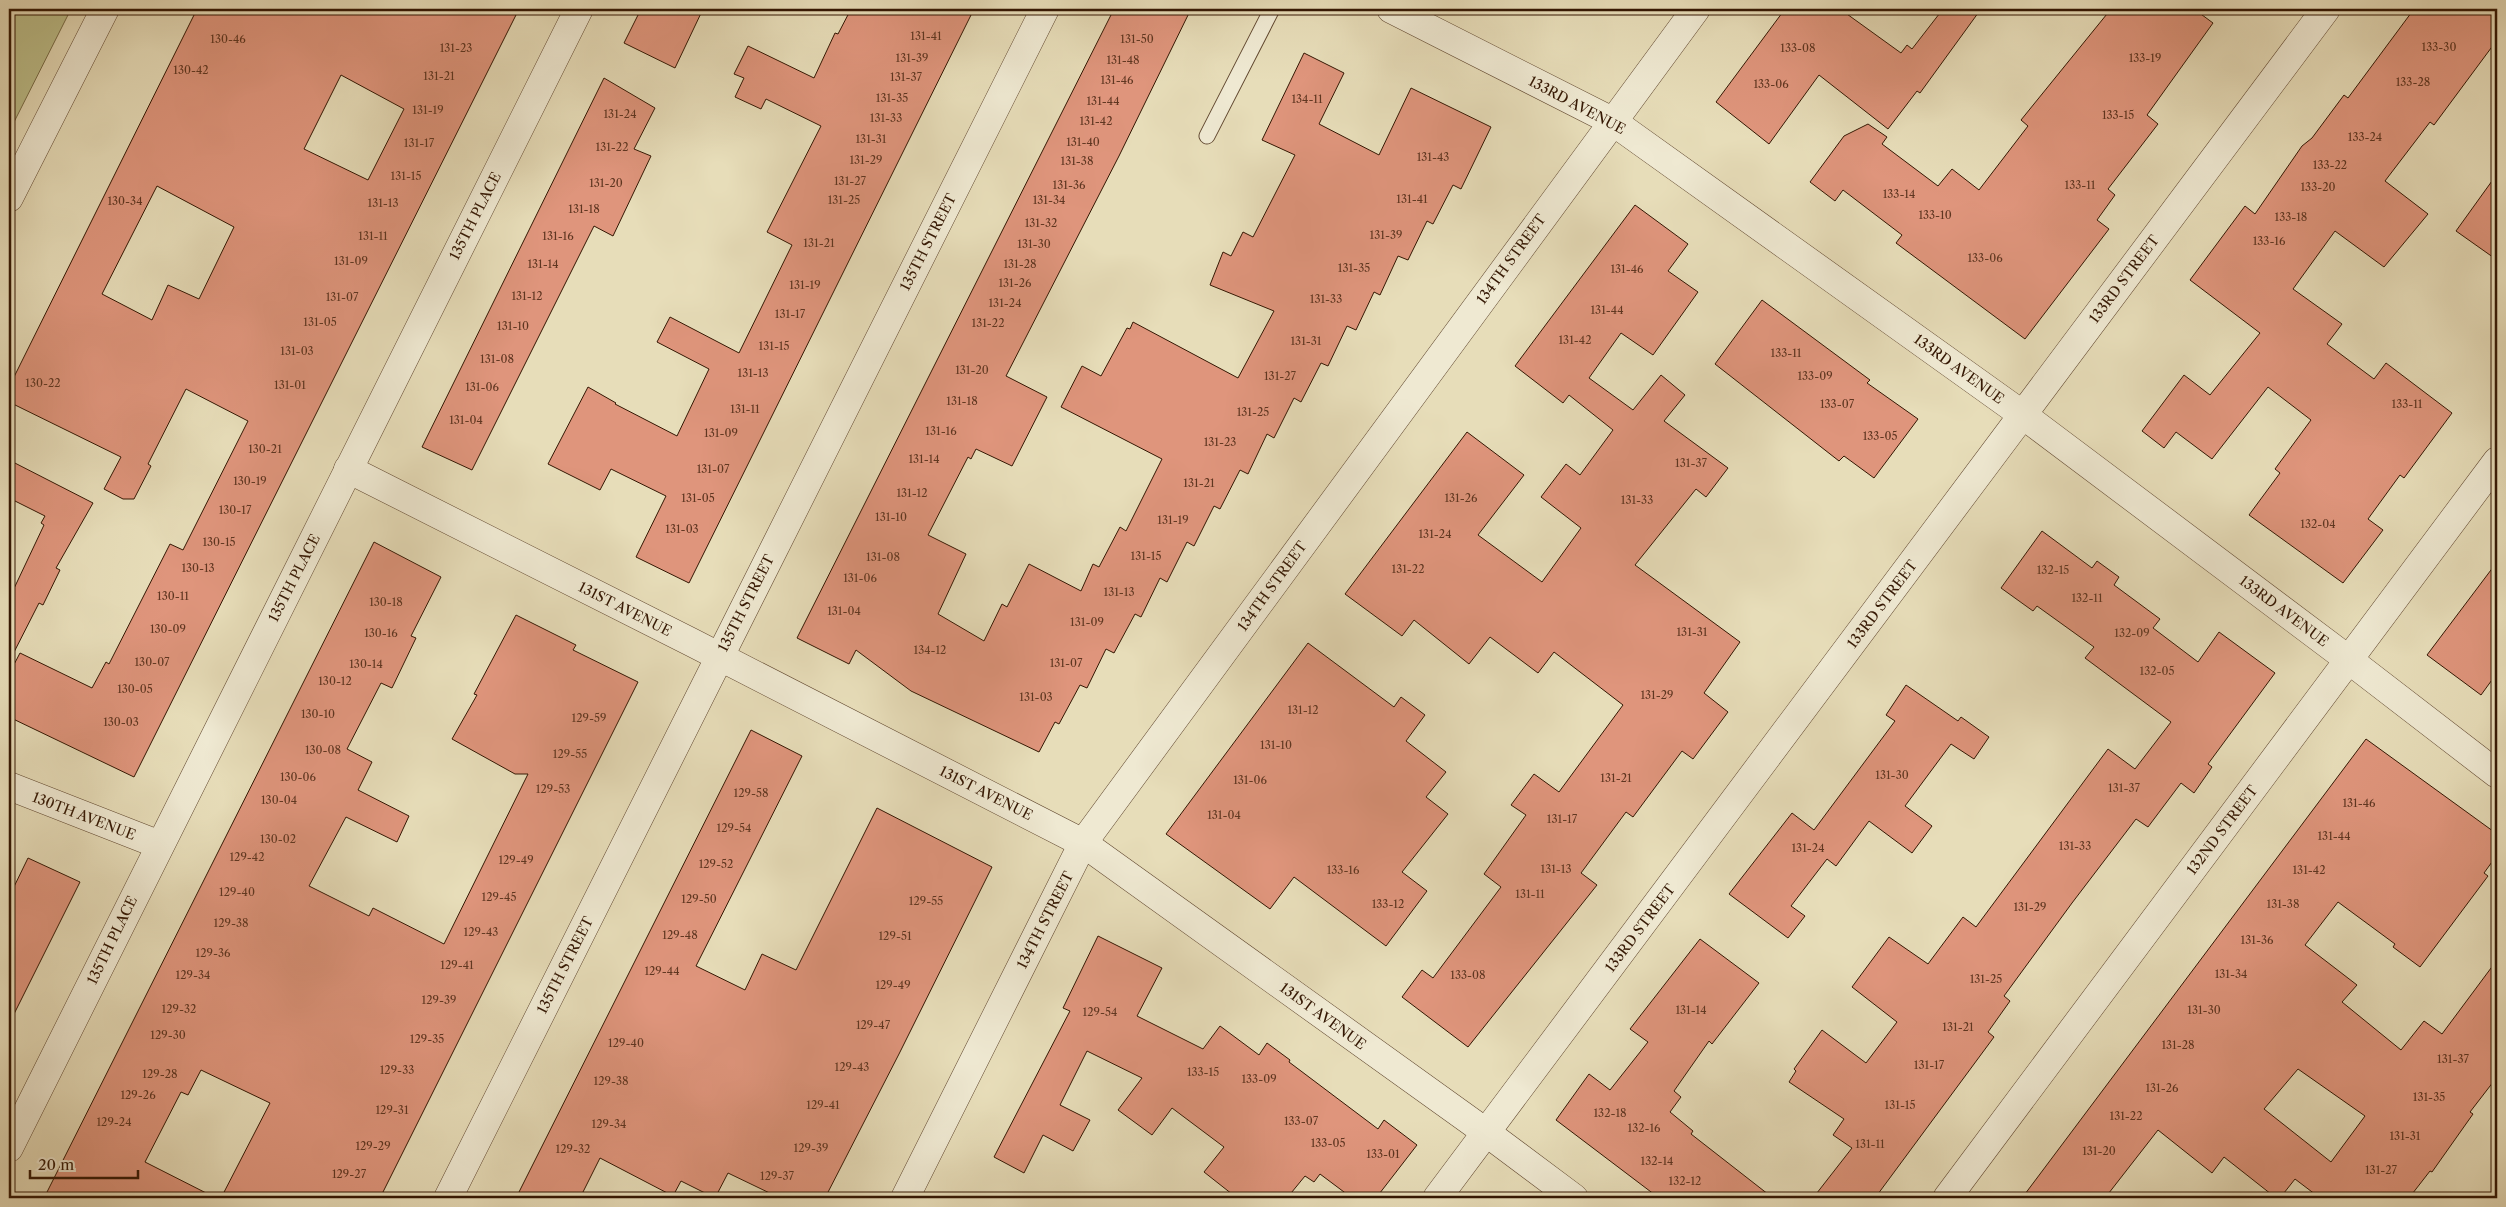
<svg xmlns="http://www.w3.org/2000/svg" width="2506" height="1207" viewBox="0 0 2506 1207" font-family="'Libre Caslon Text',serif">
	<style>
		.green { fill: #bdbf8a; stroke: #786b46 }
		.building { fill: #df957c; stroke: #341703; fill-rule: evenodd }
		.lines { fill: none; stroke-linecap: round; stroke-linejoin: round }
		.service-casing { stroke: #614830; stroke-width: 17 }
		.minor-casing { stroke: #614830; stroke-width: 29 }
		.service { stroke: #efe9d2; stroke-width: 15 }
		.minor { stroke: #efe9d2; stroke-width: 28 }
		.labels { text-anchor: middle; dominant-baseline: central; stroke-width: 4; stroke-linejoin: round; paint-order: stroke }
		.number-label { font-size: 11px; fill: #5f3621 }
		.street-label { font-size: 14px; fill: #341703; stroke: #efe9d2 }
	</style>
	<rect width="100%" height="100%" fill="#e7ddb9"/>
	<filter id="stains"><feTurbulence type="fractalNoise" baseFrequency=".004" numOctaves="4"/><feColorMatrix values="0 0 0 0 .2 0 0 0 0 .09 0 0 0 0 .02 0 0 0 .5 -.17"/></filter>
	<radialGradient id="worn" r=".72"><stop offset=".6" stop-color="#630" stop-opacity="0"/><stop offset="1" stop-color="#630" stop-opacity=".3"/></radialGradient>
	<path class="green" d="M 9,9 L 71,9 L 9,132 Z"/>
	<g class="building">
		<path d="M 197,9 L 519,9 L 134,777 L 9,717 L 9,674 L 20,653 L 92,688 L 106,662 L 109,664 L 170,544 L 183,550 L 248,421 L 186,389 L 148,464 L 151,466 L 134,499 L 123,499 L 104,489 L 121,457 L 9,402 L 9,387 ZM 341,75 L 404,109 L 368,180 L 304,149 ZM 157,186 L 234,227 L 199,299 L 168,285 L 152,320 L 102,294 Z"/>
		<path d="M 641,9 L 703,9 L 675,68 L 624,43 Z"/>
		<path d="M 851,9 L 974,9 L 689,583 L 636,557 L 666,496 L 611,469 L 600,490 L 548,464 L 588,387 L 616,403 L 615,404 L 677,436 L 709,369 L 657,342 L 670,317 L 739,353 L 792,245 L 767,232 L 821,126 L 766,99 L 761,109 L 735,97 L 744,78 L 734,74 L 748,46 L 814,78 L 835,33 L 838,34 Z"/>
		<path d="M 1114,9 L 1191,9 L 1119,156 L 1006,376 L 1047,397 L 1012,466 L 976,449 L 971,459 L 968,457 L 928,535 L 966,554 L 938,614 L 984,641 L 1002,604 L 1007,607 L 1029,564 L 1081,591 L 1093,564 L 1099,567 L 1120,527 L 1126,531 L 1162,459 L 1061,407 L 1082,366 L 1101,376 L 1127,328 L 1130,329 L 1133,322 L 1238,378 L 1274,311 L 1210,285 L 1223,252 L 1231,256 L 1243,232 L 1253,237 L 1295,155 L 1262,140 L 1304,53 L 1344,73 L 1319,124 L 1379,155 L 1411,88 L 1491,127 L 1461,189 L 1453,185 L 1433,224 L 1427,221 L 1408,260 L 1398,256 L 1380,295 L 1374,292 L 1356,330 L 1347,326 L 1328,366 L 1321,363 L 1301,402 L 1294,398 L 1274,438 L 1267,434 L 1248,474 L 1240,470 L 1220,509 L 1214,506 L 1194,546 L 1187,542 L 1167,582 L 1160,578 L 1141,617 L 1135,614 L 1114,653 L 1106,649 L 1087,688 L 1080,685 L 1059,724 L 1055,722 L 1039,752 L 911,691 L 856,650 L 849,664 L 797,638 Z"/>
		<path d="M 1785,9 L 1840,9 L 1901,53 L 1907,45 L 1912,49 L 1943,9 L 1981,9 L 1920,93 L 1917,91 L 1888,129 L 1819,75 L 1769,144 L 1716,102 Z"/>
		<path d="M 2111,9 L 2194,9 L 2213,23 L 2147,115 L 2158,124 L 2108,189 L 2115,195 L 2097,220 L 2109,229 L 2025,339 L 1896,243 L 1902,235 L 1843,190 L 1835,201 L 1810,182 L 1844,136 L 1868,124 L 1887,137 L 1882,144 L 1938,186 L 1952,169 L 1979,190 L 2028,126 L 2021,120 Z"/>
		<path d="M 2414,9 L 2497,9 L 2497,40 L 2434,125 L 2430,122 L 2385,181 L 2428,214 L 2384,267 L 2335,231 L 2293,289 L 2342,324 L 2327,344 L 2374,379 L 2386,363 L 2452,413 L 2404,478 L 2400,475 L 2368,519 L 2383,530 L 2343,583 L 2249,515 L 2280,473 L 2275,469 L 2311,420 L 2268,387 L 2212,459 L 2176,432 L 2164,448 L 2142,431 L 2184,375 L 2210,395 L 2260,333 L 2190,280 L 2245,206 L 2255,214 L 2302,146 L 2312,138 L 2344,95 L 2348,98 Z"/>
		<path d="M 604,78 L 655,108 L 634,149 L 651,156 L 613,236 L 594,226 L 472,470 L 422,447 Z"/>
		<path d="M 2497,174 L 2497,260 L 2456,231 Z"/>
		<path d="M 1635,205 L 1688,244 L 1668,271 L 1698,292 L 1653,355 L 1621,333 L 1589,378 L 1633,410 L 1661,375 L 1685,395 L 1664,421 L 1728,468 L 1706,497 L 1696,489 L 1635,565 L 1740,642 L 1704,693 L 1728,712 L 1693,759 L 1682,751 L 1633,817 L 1626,812 L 1581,873 L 1597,885 L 1468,1047 L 1402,997 L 1422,970 L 1433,978 L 1501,887 L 1484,874 L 1526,815 L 1511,805 L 1534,774 L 1559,792 L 1623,705 L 1554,652 L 1538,673 L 1490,637 L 1469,664 L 1414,620 L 1402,636 L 1345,594 L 1467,432 L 1524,475 L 1478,535 L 1542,582 L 1581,528 L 1541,497 L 1566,464 L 1580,475 L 1613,430 L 1569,395 L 1563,403 L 1515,366 Z"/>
		<path d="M 1762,300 L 1870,380 L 1867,383 L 1918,419 L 1874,478 L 1844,456 L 1839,461 L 1715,364 Z"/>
		<path d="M 9,460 L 93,503 L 56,568 L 60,570 L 43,605 L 39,603 L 9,662 L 9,599 L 44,525 L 41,523 L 45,516 L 9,498 Z"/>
		<path d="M 2042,531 L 2092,568 L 2097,561 L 2119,577 L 2114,585 L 2160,619 L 2153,628 L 2198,662 L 2219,632 L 2275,673 L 2208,764 L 2212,767 L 2194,793 L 2181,783 L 2148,827 L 2136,819 L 2072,903 L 2004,996 L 2010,1001 L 1988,1032 L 1994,1037 L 1875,1198 L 1813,1198 L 1852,1148 L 1833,1135 L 1844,1119 L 1789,1082 L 1796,1071 L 1794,1069 L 1822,1030 L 1866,1063 L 1897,1022 L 1852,987 L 1889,937 L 1928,964 L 1963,917 L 1976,927 L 2108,749 L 2135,769 L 2171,722 L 2085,658 L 2094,647 L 2037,606 L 2033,611 L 2001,588 Z"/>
		<path d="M 374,542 L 441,577 L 411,636 L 416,638 L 392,688 L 381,683 L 347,749 L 372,762 L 358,790 L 409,816 L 397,842 L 346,817 L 309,886 L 369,916 L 373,908 L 444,944 L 528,774 L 515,774 L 452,739 L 477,695 L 474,694 L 516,615 L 576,645 L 573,650 L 638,682 L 380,1198 L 221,1198 L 270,1103 L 201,1070 L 188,1095 L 181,1092 L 145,1162 L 216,1198 L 44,1198 Z"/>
		<path d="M 2497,562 L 2497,673 L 2481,695 L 2427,655 Z"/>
		<path d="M 1308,643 L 1394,707 L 1401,697 L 1425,715 L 1406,741 L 1446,772 L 1426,797 L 1448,814 L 1402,872 L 1427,891 L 1386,946 L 1294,877 L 1270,909 L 1166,834 Z"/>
		<path d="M 1906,685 L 1958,721 L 1961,717 L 1989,737 L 1974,759 L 1951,744 L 1905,806 L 1932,826 L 1912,853 L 1869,821 L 1836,866 L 1827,859 L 1791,906 L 1805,916 L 1788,938 L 1729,894 L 1792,813 L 1814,830 L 1895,721 L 1886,715 Z"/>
		<path d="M 751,730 L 802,756 L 696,966 L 745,990 L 762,954 L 796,970 L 877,808 L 992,867 L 899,1054 L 825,1198 L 780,1198 L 728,1173 L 715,1198 L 681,1181 L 673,1196 L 600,1158 L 580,1198 L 516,1198 Z"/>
		<path d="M 2366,739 L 2497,834 L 2497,855 L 2484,873 L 2488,876 L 2420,967 L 2393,947 L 2395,944 L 2338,902 L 2305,945 L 2357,985 L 2342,1002 L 2401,1050 L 2424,1021 L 2442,1034 L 2497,960 L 2497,1077 L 2470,1112 L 2473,1114 L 2432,1172 L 2430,1171 L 2409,1198 L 2320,1198 L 2295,1179 L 2280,1198 L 2276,1198 L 2224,1157 L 2212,1173 L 2158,1130 L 2105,1198 L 2022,1198 ZM 2298,1069 L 2365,1116 L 2331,1162 L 2264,1109 Z"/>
		<path d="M 28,858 L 80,882 L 9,1024 L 9,897 Z"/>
		<path d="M 1098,936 L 1162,968 L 1137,1016 L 1203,1049 L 1220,1026 L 1259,1055 L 1267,1043 L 1290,1060 L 1289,1062 L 1378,1129 L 1384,1120 L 1417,1145 L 1376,1198 L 1352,1198 L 1320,1174 L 1314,1182 L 1305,1176 L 1287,1198 L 1237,1198 L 1204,1172 L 1224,1147 L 1172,1108 L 1152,1135 L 1118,1110 L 1142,1078 L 1087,1051 L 1060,1105 L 1090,1120 L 1073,1151 L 1043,1135 L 1024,1173 L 994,1157 L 1070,1011 L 1063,1008 Z"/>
		<path d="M 1700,939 L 1759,983 L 1712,1044 L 1709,1041 L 1674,1091 L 1681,1097 L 1670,1112 L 1693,1131 L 1691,1134 L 1773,1198 L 1659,1198 L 1556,1120 L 1589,1074 L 1610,1090 L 1648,1042 L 1630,1029 Z"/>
	</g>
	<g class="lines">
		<g class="service-casing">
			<path id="service" d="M 1207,136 L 1272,9"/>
		</g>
		<g class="minor-casing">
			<g id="minor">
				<path d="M 1391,9 L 1612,121 L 2023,415 L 2349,660 L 2497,774"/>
				<path d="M 9,198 L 105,9"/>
				<path d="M 348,469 L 691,642 L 1083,843 L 1487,1133 L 1574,1198"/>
				<path d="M 9,786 L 160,845"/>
				<path d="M 9,1148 L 579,9"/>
				<path d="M 448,1198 L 1045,9"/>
				<path d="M 905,1198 L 1083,843 L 1696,9"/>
				<path d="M 1437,1198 L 2326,9"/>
				<path d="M 1947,1198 L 2497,461"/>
			</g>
		</g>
		<use href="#service" class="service"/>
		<use href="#minor" class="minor"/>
	</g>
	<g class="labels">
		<g class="number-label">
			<text x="926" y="36">131-41</text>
			<text x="228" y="39">130-46</text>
			<text x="1137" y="39">131-50</text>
			<text x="2439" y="47">133-30</text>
			<text x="456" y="48">131-23</text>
			<text x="1798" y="48">133-08</text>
			<text x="912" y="58">131-39</text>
			<text x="2145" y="58">133-19</text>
			<text x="1123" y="60">131-48</text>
			<text x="191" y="70">130-42</text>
			<text x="439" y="76">131-21</text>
			<text x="906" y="77">131-37</text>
			<text x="1117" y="80">131-46</text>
			<text x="2413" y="82">133-28</text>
			<text x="1771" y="84">133-06</text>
			<text x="892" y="98">131-35</text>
			<text x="1307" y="99">134-11</text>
			<text x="1103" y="101">131-44</text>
			<text x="428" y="110">131-19</text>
			<text x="620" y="114">131-24</text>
			<text x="2118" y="115">133-15</text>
			<text x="886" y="118">131-33</text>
			<text x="1096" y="121">131-42</text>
			<text x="2365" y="137">133-24</text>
			<text x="871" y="139">131-31</text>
			<text x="1083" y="142">131-40</text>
			<text x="419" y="143">131-17</text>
			<text x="612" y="147">131-22</text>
			<text x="1433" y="157">131-43</text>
			<text x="866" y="160">131-29</text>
			<text x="1077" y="161">131-38</text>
			<text x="2330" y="165">133-22</text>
			<text x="406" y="176">131-15</text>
			<text x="850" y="181">131-27</text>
			<text x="606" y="183">131-20</text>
			<text x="1069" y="185">131-36</text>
			<text x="2080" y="185">133-11</text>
			<text x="2318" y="187">133-20</text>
			<text x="1899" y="194">133-14</text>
			<text x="1412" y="199">131-41</text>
			<text x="844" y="200">131-25</text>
			<text x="1049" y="200">131-34</text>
			<text x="125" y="201">130-34</text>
			<text x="383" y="203">131-13</text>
			<text x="584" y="209">131-18</text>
			<text x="1935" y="215">133-10</text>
			<text x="2291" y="217">133-18</text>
			<text x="1041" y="223">131-32</text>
			<text x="1386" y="235">131-39</text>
			<text x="373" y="236">131-11</text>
			<text x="558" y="236">131-16</text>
			<text x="2269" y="241">133-16</text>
			<text x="819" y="243">131-21</text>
			<text x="1034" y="244">131-30</text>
			<text x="1985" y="258">133-06</text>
			<text x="351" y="261">131-09</text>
			<text x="543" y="264">131-14</text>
			<text x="1020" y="264">131-28</text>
			<text x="1354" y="268">131-35</text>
			<text x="1627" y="269">131-46</text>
			<text x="1015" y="283">131-26</text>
			<text x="805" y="285">131-19</text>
			<text x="527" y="296">131-12</text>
			<text x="342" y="297">131-07</text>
			<text x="1326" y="299">131-33</text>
			<text x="1005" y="303">131-24</text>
			<text x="1607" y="310">131-44</text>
			<text x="790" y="314">131-17</text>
			<text x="320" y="322">131-05</text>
			<text x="988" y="323">131-22</text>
			<text x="513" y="326">131-10</text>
			<text x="1575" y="340">131-42</text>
			<text x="1306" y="341">131-31</text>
			<text x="774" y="346">131-15</text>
			<text x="297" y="351">131-03</text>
			<text x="1786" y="353">133-11</text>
			<text x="497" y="359">131-08</text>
			<text x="972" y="370">131-20</text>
			<text x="753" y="373">131-13</text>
			<text x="1280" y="376">131-27</text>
			<text x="1815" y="376">133-09</text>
			<text x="43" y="383">130-22</text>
			<text x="290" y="385">131-01</text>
			<text x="482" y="387">131-06</text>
			<text x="962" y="401">131-18</text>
			<text x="1837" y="404">133-07</text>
			<text x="2407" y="404">133-11</text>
			<text x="745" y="409">131-11</text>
			<text x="1253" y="412">131-25</text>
			<text x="466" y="420">131-04</text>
			<text x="941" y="431">131-16</text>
			<text x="721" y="433">131-09</text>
			<text x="1880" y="436">133-05</text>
			<text x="1220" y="442">131-23</text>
			<text x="265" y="449">130-21</text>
			<text x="924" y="459">131-14</text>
			<text x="1691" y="463">131-37</text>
			<text x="713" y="469">131-07</text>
			<text x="250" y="481">130-19</text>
			<text x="1199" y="483">131-21</text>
			<text x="912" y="493">131-12</text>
			<text x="698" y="498">131-05</text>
			<text x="1461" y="498">131-26</text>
			<text x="1637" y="500">131-33</text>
			<text x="235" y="510">130-17</text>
			<text x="891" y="517">131-10</text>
			<text x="1173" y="520">131-19</text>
			<text x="2318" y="524">132-04</text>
			<text x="682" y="529">131-03</text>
			<text x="1435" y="534">131-24</text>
			<text x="219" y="542">130-15</text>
			<text x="1146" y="556">131-15</text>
			<text x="883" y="557">131-08</text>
			<text x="198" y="568">130-13</text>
			<text x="1408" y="569">131-22</text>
			<text x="2053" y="570">132-15</text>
			<text x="860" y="578">131-06</text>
			<text x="1119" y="592">131-13</text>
			<text x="173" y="596">130-11</text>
			<text x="2087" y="598">132-11</text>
			<text x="386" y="602">130-18</text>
			<text x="844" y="611">131-04</text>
			<text x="1087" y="622">131-09</text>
			<text x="168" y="629">130-09</text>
			<text x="1692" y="632">131-31</text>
			<text x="381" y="633">130-16</text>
			<text x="2132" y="633">132-09</text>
			<text x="930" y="650">134-12</text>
			<text x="152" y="662">130-07</text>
			<text x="1066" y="663">131-07</text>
			<text x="366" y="664">130-14</text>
			<text x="2157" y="671">132-05</text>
			<text x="335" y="681">130-12</text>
			<text x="135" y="689">130-05</text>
			<text x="1657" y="695">131-29</text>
			<text x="1036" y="697">131-03</text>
			<text x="1303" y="710">131-12</text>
			<text x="318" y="714">130-10</text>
			<text x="589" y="718">129-59</text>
			<text x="121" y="722">130-03</text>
			<text x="1276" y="745">131-10</text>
			<text x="323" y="750">130-08</text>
			<text x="570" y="754">129-55</text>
			<text x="1892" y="775">131-30</text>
			<text x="298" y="777">130-06</text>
			<text x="1616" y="778">131-21</text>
			<text x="1250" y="780">131-06</text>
			<text x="2124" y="788">131-37</text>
			<text x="553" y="789">129-53</text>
			<text x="751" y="793">129-58</text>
			<text x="279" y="800">130-04</text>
			<text x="2359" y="803">131-46</text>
			<text x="1224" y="815">131-04</text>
			<text x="1562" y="819">131-17</text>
			<text x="734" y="828">129-54</text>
			<text x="2334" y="836">131-44</text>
			<text x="278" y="839">130-02</text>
			<text x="2075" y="846">131-33</text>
			<text x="1808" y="848">131-24</text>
			<text x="247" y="857">129-42</text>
			<text x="516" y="860">129-49</text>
			<text x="716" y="864">129-52</text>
			<text x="1556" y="869">131-13</text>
			<text x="1343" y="870">133-16</text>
			<text x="2309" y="870">131-42</text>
			<text x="237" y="892">129-40</text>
			<text x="1530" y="894">131-11</text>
			<text x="499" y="897">129-45</text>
			<text x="699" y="899">129-50</text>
			<text x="926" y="901">129-55</text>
			<text x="1388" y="904">133-12</text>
			<text x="2283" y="904">131-38</text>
			<text x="2030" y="907">131-29</text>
			<text x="231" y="923">129-38</text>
			<text x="481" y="932">129-43</text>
			<text x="680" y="935">129-48</text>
			<text x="895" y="936">129-51</text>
			<text x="2257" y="940">131-36</text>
			<text x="213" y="953">129-36</text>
			<text x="457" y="965">129-41</text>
			<text x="662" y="971">129-44</text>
			<text x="2231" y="974">131-34</text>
			<text x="193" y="975">129-34</text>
			<text x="1468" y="975">133-08</text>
			<text x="1986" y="979">131-25</text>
			<text x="893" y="985">129-49</text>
			<text x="439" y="1000">129-39</text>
			<text x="179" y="1009">129-32</text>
			<text x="1691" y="1010">131-14</text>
			<text x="2204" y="1010">131-30</text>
			<text x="1100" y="1012">129-54</text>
			<text x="873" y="1025">129-47</text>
			<text x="1958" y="1027">131-21</text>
			<text x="168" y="1035">129-30</text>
			<text x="427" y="1039">129-35</text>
			<text x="626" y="1043">129-40</text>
			<text x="2178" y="1045">131-28</text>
			<text x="2453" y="1059">131-37</text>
			<text x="1929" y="1065">131-17</text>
			<text x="852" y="1067">129-43</text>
			<text x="397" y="1070">129-33</text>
			<text x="1203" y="1072">133-15</text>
			<text x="160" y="1074">129-28</text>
			<text x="1259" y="1079">133-09</text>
			<text x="611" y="1081">129-38</text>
			<text x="2162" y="1088">131-26</text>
			<text x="138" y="1095">129-26</text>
			<text x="2429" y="1097">131-35</text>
			<text x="823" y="1105">129-41</text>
			<text x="1900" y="1105">131-15</text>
			<text x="392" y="1110">129-31</text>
			<text x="1610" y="1113">132-18</text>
			<text x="2126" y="1116">131-22</text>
			<text x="1301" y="1121">133-07</text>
			<text x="114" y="1122">129-24</text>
			<text x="609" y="1124">129-34</text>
			<text x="1644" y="1128">132-16</text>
			<text x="2405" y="1136">131-31</text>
			<text x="1328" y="1143">133-05</text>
			<text x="1870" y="1144">131-11</text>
			<text x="373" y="1146">129-29</text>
			<text x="811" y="1148">129-39</text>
			<text x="573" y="1149">129-32</text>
			<text x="2099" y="1151">131-20</text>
			<text x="1383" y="1154">133-01</text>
			<text x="1657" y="1161">132-14</text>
			<text x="2381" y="1170">131-27</text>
			<text x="349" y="1174">129-27</text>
			<text x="777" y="1176">129-37</text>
			<text x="1685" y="1181">132-12</text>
		</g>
		<g class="street-label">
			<text transform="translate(1577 105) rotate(28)">133RD AVENUE</text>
			<text transform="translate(475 216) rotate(-63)">135TH PLACE</text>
			<text transform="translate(928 242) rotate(-63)">135TH STREET</text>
			<text transform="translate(1511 259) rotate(-54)">134TH STREET</text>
			<text transform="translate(2124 279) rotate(-53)">133RD STREET</text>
			<text transform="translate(1959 369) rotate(36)">133RD AVENUE</text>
			<text transform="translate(294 578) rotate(-63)">135TH PLACE</text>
			<text transform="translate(1272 586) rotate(-54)">134TH STREET</text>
			<text transform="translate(746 603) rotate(-63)">135TH STREET</text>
			<text transform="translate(1882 604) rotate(-53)">133RD STREET</text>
			<text transform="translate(625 609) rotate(27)">131ST AVENUE</text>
			<text transform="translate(2284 611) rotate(37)">133RD AVENUE</text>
			<text transform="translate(986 793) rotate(27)">131ST AVENUE</text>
			<text transform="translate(84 816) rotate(21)">130TH AVENUE</text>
			<text transform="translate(2222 830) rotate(-53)">132ND STREET</text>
			<text transform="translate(1045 920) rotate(-63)">134TH STREET</text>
			<text transform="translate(1640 928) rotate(-53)">133RD STREET</text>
			<text transform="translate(112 940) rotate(-64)">135TH PLACE</text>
			<text transform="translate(565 965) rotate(-63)">135TH STREET</text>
			<text transform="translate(1323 1016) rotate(36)">131ST AVENUE</text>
		</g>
	</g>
	<rect width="2506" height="1207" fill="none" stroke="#e7ddb9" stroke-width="30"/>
	<rect x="10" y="10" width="2486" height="1187" fill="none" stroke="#341703" stroke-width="2.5"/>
	<rect x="15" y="15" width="2476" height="1177" fill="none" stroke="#341703"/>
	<path d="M30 1170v8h108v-8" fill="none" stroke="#341703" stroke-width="2.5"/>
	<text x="38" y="1170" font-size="15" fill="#341703" stroke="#efe9d2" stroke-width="4" paint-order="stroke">20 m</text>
	<rect width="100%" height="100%" filter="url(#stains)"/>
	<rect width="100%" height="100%" fill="url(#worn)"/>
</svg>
